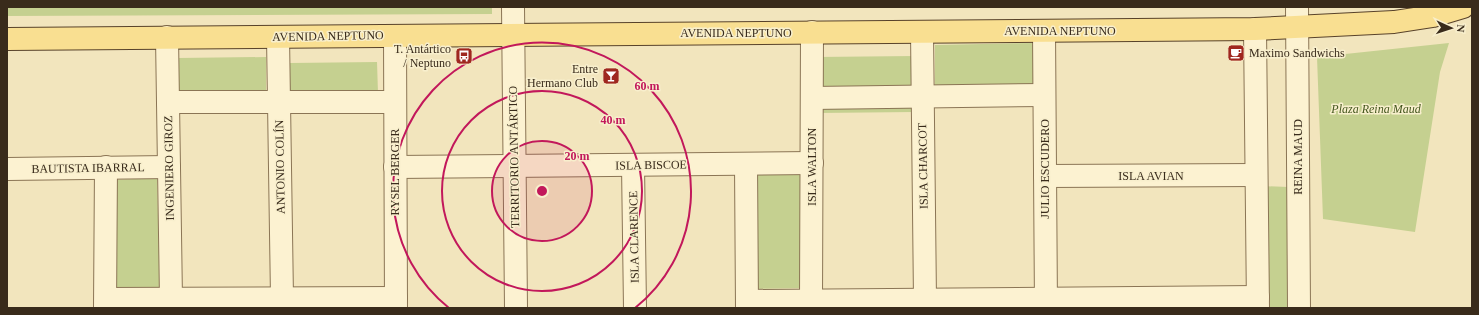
<svg xmlns="http://www.w3.org/2000/svg" width="1479" height="315" viewBox="0 0 1479 315" font-family="Georgia,serif">
	<style>
		.green { fill: #c5d090 }
		.lines { fill: none; stroke-linecap: round; stroke-linejoin: round }
		.minor-casing { stroke: #8b7555; stroke-width: 24 }
		.major-casing { stroke: #58422a; stroke-width: 24 }
		.minor { stroke: #fcf2d1; stroke-width: 22 }
		.major { stroke: #f9df91; stroke-width: 22 }
		.ring { fill: none; stroke: #c2185b; stroke-width: 2 }
		.labels { text-anchor: middle; dominant-baseline: central; stroke-width: 3; stroke-linejoin: round; paint-order: stroke }
		.street-label { font-size: 12px; fill: #392b1b; stroke: #f8efcd }
		.poi-label { font-size: 12px; fill: #392b1b; stroke: #f8efcd; text-anchor: end }
		.park-label { font-size: 12px; font-style: italic; fill: #45571f; stroke: #f8efcd }
		.centre { fill: #c2185b; stroke: #f8efcd; stroke-width: 2 }
		.ring-label { font-size: 12px; text-anchor: middle; font-weight: bold; fill: #c2185b; stroke: #f8efcd; stroke-width: 3; stroke-linejoin: round; paint-order: stroke }
	</style>
	<rect width="100%" height="100%" fill="#f2e5bd"/>
	<g class="green">
		<path d="M 7,7 L 492,7 L 492,14 L 7,16 Z"/>
		<path d="M 1033,43 L 1034,99 L 935,100 L 935,45 Z"/>
		<path d="M 1449,43 L 1440,72 L 1415,232 L 1323,219 L 1317,57 Z"/>
		<path d="M 915,56 L 915,112 L 817,113 L 816,57 Z"/>
		<path d="M 266,57 L 266,90 L 178,91 L 178,58 Z"/>
		<path d="M 377,62 L 378,94 L 290,96 L 290,63 Z"/>
		<path d="M 753,169 L 804,170 L 804,288 L 755,289 Z"/>
		<path d="M 157,178 L 160,290 L 115,291 L 112,180 Z"/>
		<path d="M 1260,186 L 1288,187 L 1289,308 L 1261,308 Z"/>
	</g>
	<g class="lines">
		<g class="minor-casing">
			<g id="minor">
				<path d="M 513,7 L 516,308"/>
				<path d="M 1297,7 L 1299,308"/>
				<path d="M 1255,29 L 1258,308"/>
				<path d="M 1044,31 L 1046,308"/>
				<path d="M 922,32 L 925,300"/>
				<path d="M 395,36 L 396,308"/>
				<path d="M 167,37 L 171,299"/>
				<path d="M 278,37 L 282,298"/>
				<path d="M 812,98 L 1044,95"/>
				<path d="M 168,102 L 395,102"/>
				<path d="M 746,164 L 747,308"/>
				<path d="M 633,165 L 635,308"/>
				<path d="M 395,167 L 812,163"/>
				<path d="M 7,169 L 169,167"/>
				<path d="M 1045,176 L 1256,175"/>
				<path d="M 106,299 L 396,298"/>
				<path d="M 747,301 L 1258,297"/>
				<path d="M 811,301 L 812,32"/>
				<path d="M 105,308 L 106,167"/>
			</g>
		</g>
		<g class="major-casing">
			<path id="major" d="M 7,39 L 1255,29 L 1394,22 L 1433,16 L 1463,7"/>
		</g>
		<use href="#minor" class="minor"/>
		<use href="#major" class="major"/>
	</g>
	<circle cx="542" cy="191" r="50" fill="#c2185b" fill-opacity=".12"/>
	<g class="ring">
		<circle cx="542" cy="191" r="50"/>
		<circle cx="542" cy="191" r="100"/>
		<path d="M449 308A149 149 0 1 1 635 308"/>
	</g>
	<defs>
		<g id="cafe-square" transform="scale(0.9)"><rect x="-9" y="-9" width="18" height="18" rx="4" fill="#9f271f" stroke="#f8efcd"/><path d="M-5.5-4.5H6V0H3Q3 3.5 0 3.5H-2.5Q-5.5 3.5-5.5 0ZM3-3.2v2h1.7v-2ZM-6 4.5H4V6H-6Z" fill="#fff"/></g>
		<g id="bus-square" transform="scale(0.9)"><rect x="-9" y="-9" width="18" height="18" rx="4" fill="#9f271f" stroke="#f8efcd"/><path d="M-5-6H5V4H4V6H2V4H-2V6H-4V4H-5ZM-3.5-4V0h7V-4ZM-3.5 1.2v1.5H-2V1.2ZM2 1.2v1.5H3.5V1.2Z" fill="#fff"/></g>
		<g id="bar-square" transform="scale(0.9)"><rect x="-9" y="-9" width="18" height="18" rx="4" fill="#9f271f" stroke="#f8efcd"/><path d="M-6-5H6L.8 .8V4.5H3.5V6h-7V4.5H-.8V.8Z" fill="#fff"/></g>
	</defs>
	<g fill-rule="evenodd">
		<use href="#cafe-square" x="1236" y="53"/>
		<use href="#bus-square" x="464" y="56"/>
		<use href="#bar-square" x="611" y="76"/>
	</g>
	<g class="labels">
		<g class="street-label">
			<text x="1060" y="31">AVENIDA NEPTUNO</text>
			<text x="736" y="33">AVENIDA NEPTUNO</text>
			<text transform="translate(328 36) rotate(-1)">AVENIDA NEPTUNO</text>
			<text transform="translate(514 157) rotate(-91)">TERRITORIO ANTÁRTICO</text>
			<text transform="translate(1298 157) rotate(-90)">REINA MAUD</text>
			<text transform="translate(651 165) rotate(-1)">ISLA BISCOE</text>
			<text transform="translate(923 166) rotate(-91)">ISLA CHARCOT</text>
			<text transform="translate(280 167) rotate(-91)">ANTONIO COLÍN</text>
			<text transform="translate(812 167) rotate(-90)">ISLA WALTON</text>
			<text transform="translate(88 168) rotate(-1)">BAUTISTA IBARRAL</text>
			<text transform="translate(169 168) rotate(-91)">INGENIERO GIROZ</text>
			<text transform="translate(1045 169) rotate(-90)">JULIO ESCUDERO</text>
			<text transform="translate(395 172) rotate(-90)">RYSEL BERGER</text>
			<text x="1151" y="176">ISLA AVIAN</text>
			<text transform="translate(634 237) rotate(-91)">ISLA CLARENCE</text>
		</g>
		<g class="poi-label">
			<text x="451" y="49">T. Antártico<tspan x="451" dy="14">/ Neptuno</tspan></text>
			<text x="1249" y="53" text-anchor="start">Maximo Sandwichs</text>
			<text x="598" y="69">Entre<tspan x="598" dy="14">Hermano Club</tspan></text>
		</g>
		<g class="park-label">
			<text x="1376" y="109">Plaza Reina Maud</text>
		</g>
	</g>
	<circle cx="542" cy="191" r="6" class="centre"/>
	<g class="ring-label">
		<text x="647" y="90">60 m</text>
		<text x="613" y="124">40 m</text>
		<text x="577" y="160">20 m</text>
	</g>
	<rect width="1479" height="315" fill="none" stroke="#392b1b" stroke-width="16"/>
	<g transform="translate(1451 28) rotate(93)" stroke="#f8efcd" stroke-width="3" paint-order="stroke">
	<path d="M0-3L7 15L0 10L-7 15Z" fill="#392b1b"/>
	<text y="-6" font-size="11" font-weight="bold" text-anchor="middle" fill="#392b1b">N</text>
	</g>
</svg>
